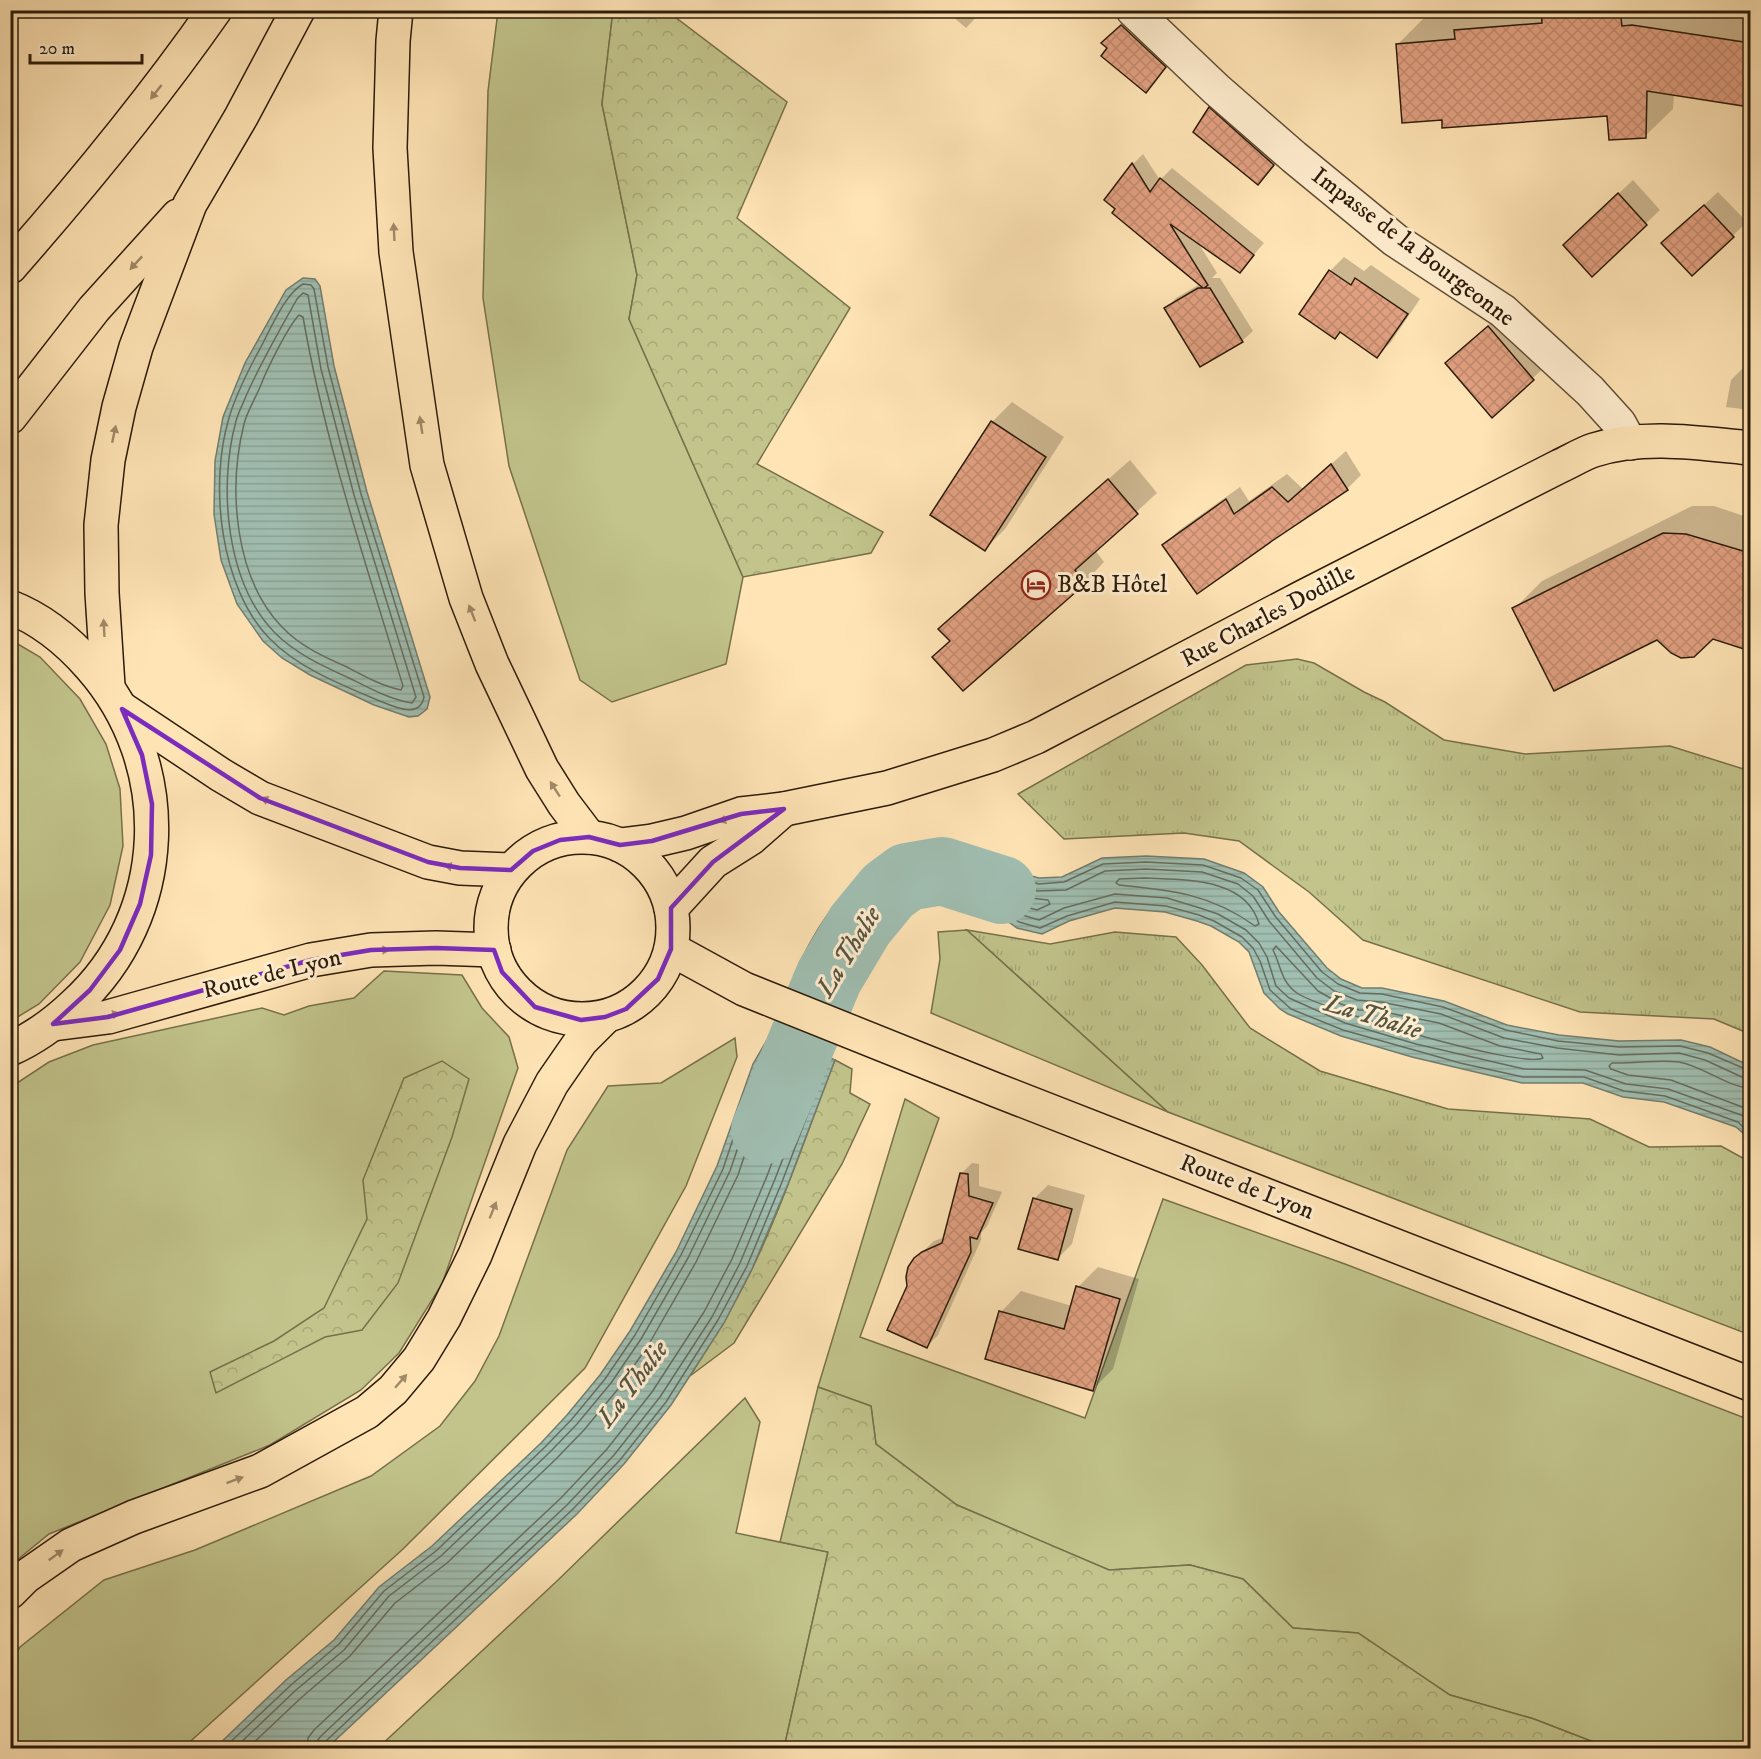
<svg xmlns="http://www.w3.org/2000/svg" width="1761" height="1759" viewBox="0 0 1761 1759" font-family="'IM FELL DW Pica',serif">
	<style>
		.grass { fill: #c2c48c; stroke: #77704b; stroke-width: 1.5 }
		.forest { fill: url(#forest-crowns); stroke: #77704b; stroke-width: 1.5 }
		.park { fill: url(#park-tufts); stroke: #77704b; stroke-width: 1.5 }
		.water { fill: url(#water-rules); stroke: #727d6e; stroke-width: 1.5 }
		.shadow { fill: #0003 }
		.lines { fill: none; stroke-linecap: round; stroke-linejoin: round }
		.shore { stroke: #666d5e; stroke-width: 1.5 }
		.river { stroke: #a0beb1; stroke-width: 68 }
		.building { fill: url(#building-cross-hatch); stroke: #2c1c0a; stroke-width: 1.5 }
		.minor-casing { stroke: #614e35; stroke-width: 36 }
		.major-casing { stroke: #2c1c0a; stroke-width: 36 }
		.minor { stroke: #ffedcf; stroke-width: 33 }
		.major { stroke: #ffe4b5; stroke-width: 33 }
		.oneway { fill: #a08a68 }
		.marked { fill: none; stroke: #7b2cbf; stroke-width: 4.5; stroke-linejoin: round }
		.labels { text-anchor: middle; dominant-baseline: central; stroke-width: 6; stroke-linejoin: round; paint-order: stroke }
		.street-label { font-size: 24px; fill: #2c1c0a; stroke: #ffedcf }
		.poi-label { font-size: 24px; fill: #2c1c0a; stroke: #ffedcf; text-anchor: start }
		.water-label { font-size: 26px; font-style: italic; fill: #554; stroke: #ffedcf }
	</style>
	<defs>
		<pattern id="forest-crowns" width="20" height="18" patternUnits="userSpaceOnUse" patternTransform="scale(1.5)"><rect width="20" height="18" fill="#c2c48c"/><path d="M2 6a3 3 0 1 1 6 0M12 15a3 3 0 1 1 6 0" fill="none" stroke="#a7a877"/></pattern>
		<pattern id="park-tufts" width="24" height="20" patternUnits="userSpaceOnUse" patternTransform="scale(1.5)"><rect width="24" height="20" fill="#c2c48c"/><path d="M3 7l-1-3M5 7V3M7 7l1-3M15 17l-1-3M17 17v-4M19 17l1-3" fill="none" stroke="#a7a877"/></pattern>
		<pattern id="water-rules" width="6" height="5" patternUnits="userSpaceOnUse" patternTransform="scale(1.5)"><rect width="6" height="5" fill="#a0beb1"/><path d="M0 2.5h6" fill="none" stroke="#8aa397"/></pattern>
		<pattern id="building-cross-hatch" width="8" height="8" patternUnits="userSpaceOnUse" patternTransform="scale(1.5)"><rect width="8" height="8" fill="#e1a081"/><path d="M0 0l8 8M0 8l8-8" fill="none" stroke="#c1896e"/></pattern>
	</defs>
	<rect width="100%" height="100%" fill="#ffe4b5"/>
	<filter id="stains"><feTurbulence type="fractalNoise" baseFrequency=".00333" numOctaves="4"/><feColorMatrix values="0 0 0 0 .2 0 0 0 0 .09 0 0 0 0 .02 0 0 0 .5 -.17"/></filter>
	<radialGradient id="worn" r=".72"><stop offset=".6" stop-color="#630" stop-opacity="0"/><stop offset="1" stop-color="#630" stop-opacity=".3"/></radialGradient>
	<g class="grass">
		<path d="M 498,11 L 613,11 L 602,104 L 637,275 L 629,319 L 743,577 L 726,664 L 612,702 L 580,680 L 509,466 L 483,298 L 488,91 Z"/>
		<path d="M 11,640 L 40,657 L 80,699 L 106,744 L 120,789 L 123,846 L 110,905 L 80,962 L 39,1004 L 11,1021 Z"/>
		<path d="M 967,930 L 1168,1112 L 931,1013 L 940,959 L 938,932 Z"/>
		<path d="M 384,971 L 462,975 L 482,1008 L 509,1037 L 518,1068 L 442,1284 L 399,1353 L 361,1390 L 270,1445 L 49,1534 L 11,1565 L 11,1087 L 49,1062 L 93,1045 L 262,1008 L 284,1015 L 309,1006 L 354,998 Z"/>
		<path d="M 735,1038 L 737,1057 L 686,1186 L 585,1368 L 403,1549 L 183,1748 L 11,1748 L 11,1661 L 20,1647 L 104,1580 L 195,1550 L 371,1476 L 440,1426 L 475,1381 L 499,1336 L 567,1150 L 608,1086 L 661,1083 Z"/>
		<path d="M 905,1099 L 939,1118 L 860,1337 L 1085,1418 L 1163,1199 L 1345,1264 L 1750,1420 L 1750,1748 L 1609,1748 L 1534,1719 L 1450,1695 L 1358,1633 L 1293,1628 L 1243,1579 L 1190,1565 L 1109,1570 L 957,1505 L 876,1444 L 871,1406 L 818,1387 Z"/>
		<path d="M 745,1398 L 760,1422 L 736,1533 L 828,1552 L 784,1748 L 378,1748 L 557,1581 Z"/>
	</g>
	<g class="forest">
		<path d="M 613,10 L 667,11 L 787,102 L 737,218 L 850,308 L 757,464 L 883,532 L 871,553 L 743,577 L 629,319 L 637,275 L 602,104 Z"/>
		<path d="M 835,1060 L 852,1069 L 850,1093 L 870,1104 L 842,1164 L 734,1343 L 690,1376 C 712,1341 734,1306 752,1269 C 784,1202 808,1130 835,1060 Z"/>
		<path d="M 442,1061 L 469,1079 L 452,1137 L 398,1283 L 362,1330 L 325,1337 L 216,1393 L 210,1372 L 274,1341 L 324,1308 L 367,1219 L 363,1180 L 404,1078 Z"/>
		<path d="M 818,1387 L 871,1406 L 876,1444 L 957,1505 L 1109,1570 L 1190,1565 L 1243,1579 L 1293,1628 L 1358,1633 L 1450,1695 L 1534,1719 L 1609,1748 L 784,1748 L 828,1552 L 780,1542 Z"/>
	</g>
	<g class="park">
		<path d="M 1297,659 L 1314,663 L 1364,692 L 1385,702 L 1444,740 L 1525,754 L 1670,746 L 1750,771 L 1750,1034 L 1714,1019 L 1580,1012 L 1363,940 L 1309,892 L 1239,841 L 1184,833 L 1064,839 L 1018,794 L 1246,665 Z"/>
		<path d="M 967,930 L 1050,944 L 1115,932 L 1176,937 L 1202,965 L 1250,1028 L 1320,1071 L 1448,1109 L 1590,1119 L 1649,1147 L 1721,1146 L 1750,1162 L 1750,1335 L 1168,1112 Z"/>
	</g>
	<g class="water">
		<path d="M 303,278 L 315,279 L 320,286 L 334,366 L 367,492 L 430,697 L 427,709 L 418,716 L 409,717 L 374,705 L 310,675 L 282,658 L 263,641 L 237,604 L 221,560 L 214,514 L 215,461 L 223,417 L 245,363 L 286,290 Z"/>
		<path d="M 910,844 L 940,845 L 976,854 L 1020,873 L 1039,878 L 1062,877 L 1102,858 L 1146,856 L 1204,859 L 1244,873 L 1263,887 L 1279,912 L 1327,968 L 1341,979 L 1362,988 L 1382,988 L 1444,1001 L 1507,1025 L 1559,1035 L 1619,1041 L 1681,1040 L 1710,1047 L 1750,1066 L 1750,1145 L 1744,1134 L 1736,1127 L 1664,1102 L 1623,1097 L 1583,1083 L 1522,1083 L 1412,1057 L 1341,1036 L 1288,1014 L 1280,1009 L 1264,993 L 1249,952 L 1239,942 L 1211,926 L 1197,921 L 1165,912 L 1115,908 L 1069,921 L 1042,934 L 1017,928 L 988,907 L 953,895 L 924,891 L 894,853 Z"/>
		<path d="M 870,868 L 903,904 L 876,934 L 850,997 L 826,985 L 794,975 C 814,931 833,901 870,868 Z"/>
		<path d="M 771,1033 L 835,1060 L 788,1184 L 752,1269 L 724,1323 L 671,1405 L 624,1464 L 577,1514 L 327,1748 L 215,1748 L 286,1680 L 334,1640 L 379,1587 L 432,1546 L 541,1443 L 567,1415 L 600,1375 L 630,1331 L 676,1252 L 717,1166 L 753,1064 Z"/>
	</g>
	<g class="shadow">
		<path d="M 945,10 L 983,10 L 966,28 Z"/>
		<path d="M 1476,10 L 1750,11 L 1750,105 L 1674,94 L 1673,109 L 1645,136 L 1609,114 L 1443,118 L 1397,45 L 1425,17 L 1473,13 Z"/>
		<path d="M 1136,12 L 1179,53 L 1146,91 L 1117,29 Z"/>
		<path d="M 1220,98 L 1284,153 L 1268,172 L 1210,108 Z"/>
		<path d="M 1143,154 L 1160,180 L 1172,168 L 1264,243 L 1240,271 L 1197,241 L 1217,273 L 1212,278 L 1220,278 L 1253,331 L 1242,341 L 1166,309 L 1176,298 L 1200,284 L 1106,200 L 1133,164 Z"/>
		<path d="M 1633,180 L 1660,210 L 1592,274 L 1579,231 Z"/>
		<path d="M 1718,192 L 1747,222 L 1693,274 L 1663,243 Z"/>
		<path d="M 1344,257 L 1364,271 L 1371,265 L 1420,299 L 1391,342 L 1377,356 L 1330,271 Z"/>
		<path d="M 1502,313 L 1547,365 L 1492,416 L 1461,349 Z"/>
		<path d="M 1743,368 L 1750,369 L 1750,410 L 1726,407 L 1731,380 Z"/>
		<path d="M 1012,402 L 1064,437 L 1005,529 L 985,549 L 992,422 Z"/>
		<path d="M 1346,451 L 1361,475 L 1347,489 L 1271,540 L 1164,545 L 1178,531 L 1240,487 L 1249,501 L 1287,474 L 1303,489 Z"/>
		<path d="M 1130,460 L 1157,493 L 1095,550 L 1104,562 L 1084,583 L 934,657 L 951,640 L 940,629 L 961,609 Z"/>
		<path d="M 1692,506 L 1714,506 L 1750,518 L 1750,649 L 1713,638 L 1657,638 L 1514,609 L 1542,581 Z"/>
		<path d="M 972,1163 L 979,1164 L 979,1186 L 1002,1192 L 987,1226 L 981,1233 L 981,1240 L 938,1335 L 927,1346 L 908,1286 L 915,1259 L 934,1241 L 945,1237 L 961,1174 Z"/>
		<path d="M 1048,1185 L 1085,1195 L 1072,1244 L 1058,1258 L 1034,1199 Z"/>
		<path d="M 1098,1267 L 1139,1279 L 1113,1369 L 1093,1389 L 1001,1312 L 1021,1291 L 1072,1306 L 1078,1287 Z"/>
	</g>
	<g class="lines">
		<g class="shore">
			<path d="M 303,284 L 311,285 L 314,289 L 328,367 L 361,494 L 424,697 C 419,721 391,705 375,699 C 339,684 297,667 269,638 C 220,587 209,484 229,418 C 235,397 246,375 256,356 C 268,336 283,295 303,284 Z"/>
			<path d="M 303,293 L 308,295 L 321,369 L 354,495 L 416,697 L 412,703 C 391,700 369,688 349,678 C 323,666 296,654 275,633 C 226,583 218,487 236,421 C 238,413 243,404 246,396 C 261,362 279,331 297,299 Z"/>
			<path d="M 299,315 L 303,317 C 325,443 366,564 403,686 L 401,690 C 382,686 364,676 347,667 C 324,657 300,646 282,627 C 234,577 228,488 244,424 C 247,412 255,399 260,387 C 267,369 287,328 299,315 Z"/>
			<path d="M 868,878 L 872,879 L 894,904 L 871,931 L 848,987 L 845,988 L 804,972 L 803,968 C 819,934 839,902 868,878 Z"/>
			<path d="M 1145,878 C 1184,880 1246,877 1259,924 L 1255,926 C 1211,894 1171,890 1119,885 L 1116,883 L 1119,879 Z"/>
			<path d="M 867,889 L 871,889 L 884,905 L 864,927 L 844,976 L 841,978 L 815,967 L 813,964 C 826,936 844,909 867,889 Z"/>
			<path d="M 1022,897 L 1048,900 L 1050,904 L 1037,910 L 1026,907 L 1019,902 L 1019,899 Z"/>
			<path d="M 867,901 L 871,902 L 871,905 L 858,919 L 839,964 L 836,965 L 827,962 L 827,957 L 844,929 Z"/>
			<path d="M 1276,946 L 1318,991 L 1341,1004 L 1359,1010 L 1379,1011 L 1439,1023 L 1500,1046 L 1541,1054 L 1543,1058 C 1522,1069 1322,1010 1297,993 C 1281,982 1281,966 1273,950 Z"/>
			<path d="M 1750,1071 L 1708,1053 L 1680,1046 L 1619,1047 L 1558,1041 L 1506,1030 L 1443,1007 L 1382,994 L 1360,993 L 1338,984 L 1322,972 L 1275,916 L 1258,890 L 1241,878 L 1203,865 L 1146,862 L 1103,864 L 1064,882 L 1039,884 L 1019,879 L 975,860 L 939,851 L 912,850 L 905,855 L 927,885 L 955,889 L 990,902 L 1019,922 L 1040,928 L 1067,916 L 1115,902 L 1166,906 L 1199,915 L 1214,921 L 1242,937 L 1253,948 L 1260,961 L 1270,990 L 1291,1009 L 1343,1030 L 1460,1063 L 1523,1077 L 1584,1077 L 1624,1091 L 1665,1096 L 1738,1122 L 1750,1134"/>
			<path d="M 1750,1079 L 1744,1078 L 1705,1060 L 1679,1053 L 1619,1055 L 1557,1048 L 1504,1038 L 1441,1014 L 1381,1002 L 1357,1000 L 1334,991 L 1317,978 L 1269,921 L 1253,896 L 1238,884 L 1202,872 L 1146,869 L 1105,871 L 1066,890 L 1038,891 L 1016,886 L 973,867 L 938,858 L 921,857 L 918,860 L 931,878 L 957,882 L 993,895 L 1022,915 L 1039,920 L 1064,908 L 1115,894 L 1167,898 L 1200,908 L 1218,914 L 1246,930 L 1259,943 L 1267,957 L 1276,986 L 1289,998 L 1345,1023 L 1416,1044 L 1524,1069 L 1585,1070 L 1626,1084 L 1668,1089 L 1741,1115 L 1750,1122"/>
			<path d="M 1750,1088 C 1727,1087 1703,1066 1679,1062 C 1657,1059 1634,1064 1612,1063 L 1609,1066 L 1611,1069 L 1628,1075 L 1671,1080 L 1750,1110"/>
			<path d="M 224,1748 L 291,1685 L 339,1644 L 384,1591 L 436,1551 L 545,1447 L 572,1419 L 605,1379 L 635,1335 L 681,1255 L 723,1169 L 752,1082 L 758,1067 L 772,1043 L 776,1042 L 825,1063 L 826,1066 L 782,1182 L 747,1266 L 718,1320 L 666,1402 L 620,1460 L 572,1510 L 326,1741 L 323,1748"/>
			<path d="M 235,1748 L 296,1690 L 344,1650 L 389,1596 L 441,1556 L 550,1452 L 577,1424 L 611,1383 L 641,1339 L 688,1258 L 730,1171 L 759,1085 L 775,1053 L 779,1051 L 816,1067 L 817,1070 L 775,1179 L 740,1263 L 712,1317 L 660,1397 L 614,1455 L 567,1505 L 321,1736 L 317,1741 L 316,1748"/>
			<path d="M 248,1748 L 302,1697 L 350,1656 L 395,1603 L 447,1563 L 556,1459 L 584,1430 L 618,1389 L 649,1344 L 696,1262 L 738,1175 L 767,1088 L 779,1064 L 782,1063 L 804,1072 L 805,1075 L 767,1176 L 732,1259 L 704,1312 L 652,1392 L 607,1449 L 561,1498 L 314,1730 L 308,1738 L 307,1748"/>
		</g>
		<path class="river" d="M 765,1130 L 829,977 L 860,925 L 888,891 L 907,877 L 942,871 L 1002,890"/>
	</g>
	<g class="building">
		<path d="M 1541,10 L 1620,10 L 1622,26 L 1632,25 L 1750,43 L 1750,107 L 1647,91 L 1646,138 L 1609,140 L 1607,116 L 1442,128 L 1442,120 L 1402,123 L 1396,44 L 1455,39 L 1454,30 L 1542,23 Z"/>
		<path d="M 1121,25 L 1166,67 L 1146,93 L 1101,56 L 1107,48 L 1101,43 Z"/>
		<path d="M 1209,107 L 1274,165 L 1258,185 L 1193,132 Z"/>
		<path d="M 1132,163 L 1150,192 L 1160,178 L 1254,255 L 1240,273 L 1170,224 L 1208,285 L 1204,288 L 1210,288 L 1243,342 L 1200,367 L 1164,308 L 1198,288 L 1203,288 L 1112,213 L 1115,209 L 1104,200 Z"/>
		<path d="M 1618,193 L 1647,225 L 1592,277 L 1563,245 Z"/>
		<path d="M 1704,205 L 1734,237 L 1692,276 L 1661,243 Z"/>
		<path d="M 1329,270 L 1351,285 L 1355,278 L 1408,314 L 1377,358 L 1340,332 L 1335,339 L 1299,314 Z"/>
		<path d="M 1488,326 L 1534,380 L 1492,418 L 1445,363 Z"/>
		<path d="M 991,421 L 1046,457 L 985,551 L 930,515 Z"/>
		<path d="M 1331,464 L 1348,490 L 1272,541 L 1197,594 L 1162,545 L 1226,499 L 1234,514 L 1272,487 L 1288,502 Z"/>
		<path d="M 1108,479 L 1138,514 L 1075,570 L 1085,584 L 963,691 L 932,657 L 950,641 L 938,629 Z"/>
		<path d="M 1663,533 L 1686,534 L 1750,553 L 1750,651 L 1713,639 L 1694,657 L 1681,658 L 1671,653 L 1657,640 L 1554,691 L 1512,608 Z"/>
		<path d="M 960,1173 L 968,1174 L 969,1196 L 993,1203 L 977,1239 L 970,1237 L 971,1252 L 927,1348 L 887,1330 L 907,1286 L 906,1277 L 908,1267 L 914,1258 L 922,1252 L 942,1243 Z"/>
		<path d="M 1033,1198 L 1072,1209 L 1058,1260 L 1018,1249 Z"/>
		<path d="M 1076,1286 L 1120,1299 L 1093,1391 L 985,1359 L 999,1311 L 1064,1329 Z"/>
	</g>
	<g class="lines">
		<g class="minor-casing">
			<path id="minor" d="M 1133,10 L 1216,89 L 1294,157 L 1395,240 L 1503,311 L 1590,391 L 1619,423 L 1630,443"/>
		</g>
		<g class="major-casing">
			<g id="major">
				<path d="M 396,10 L 393,41 L 390,148 L 396,252 L 427,465 L 466,598 L 492,664 L 542,769 L 564,804 L 589,837"/>
				<path d="M 10,267 C 83,184 152,100 215,10"/>
				<path d="M 10,417 L 94,309 L 178,216"/>
				<path d="M 10,607 C 41,619 68,641 90,666 C 177,764 172,916 74,1005 C 55,1023 35,1038 10,1049"/>
				<path d="M 108,686 L 102,593 L 101,525 L 108,460 L 119,407 L 136,347 L 190,204 L 241,117 L 298,10"/>
				<path d="M 122,709 L 221,775 L 260,798 L 428,862 L 460,868 L 511,870"/>
				<circle cx="582" cy="928" r="91"/>
				<path d="M 620,845 L 652,841 L 686,833 L 741,814 L 784,809 L 887,788 L 993,755 L 1036,737 L 1303,597 L 1560,466 C 1571,461 1582,454 1594,450 C 1643,434 1700,443 1750,448"/>
				<path d="M 671,908 L 713,862 L 751,838 L 784,809"/>
				<path d="M 671,949 L 744,989 L 996,1090 L 1750,1384"/>
				<path d="M 53,1024 L 108,1017 L 311,960 L 371,950 L 436,948 L 494,950"/>
				<path d="M 10,1592 L 25,1577 L 71,1545 L 134,1517 L 260,1471 L 367,1412 L 393,1390 L 419,1359 L 444,1318 L 475,1255 L 520,1144 L 552,1083 L 581,1041 L 605,1017"/>
			</g>
		</g>
		<use href="#minor" class="minor"/>
		<use href="#major" class="major"/>
	</g>
	<defs><path id="oneway-solid" d="M-6-.8H1V-3.2L6.5 0L1 3.2V.8H-6Z" transform="scale(1.5)"/></defs>
	<g class="oneway">
		<use href="#oneway-solid" transform="translate(156 92) rotate(128)"/>
		<use href="#oneway-solid" transform="translate(394 232) rotate(-93)"/>
		<use href="#oneway-solid" transform="translate(136 263) rotate(133)"/>
		<use href="#oneway-solid" transform="translate(421 425) rotate(-99)"/>
		<use href="#oneway-solid" transform="translate(114 434) rotate(-78)"/>
		<use href="#oneway-solid" transform="translate(472 613) rotate(-111)"/>
		<use href="#oneway-solid" transform="translate(104 628) rotate(-93)"/>
		<use href="#oneway-solid" transform="translate(555 789) rotate(-123)"/>
		<use href="#oneway-solid" transform="translate(269 801) rotate(-158)"/>
		<use href="#oneway-solid" transform="translate(727 819) rotate(162)"/>
		<use href="#oneway-solid" transform="translate(453 867) rotate(-170)"/>
		<use href="#oneway-solid" transform="translate(381 950) rotate(-2)"/>
		<use href="#oneway-solid" transform="translate(111 1015) rotate(-13)"/>
		<use href="#oneway-solid" transform="translate(493 1210) rotate(-68)"/>
		<use href="#oneway-solid" transform="translate(401 1381) rotate(-49)"/>
		<use href="#oneway-solid" transform="translate(235 1480) rotate(-20)"/>
		<use href="#oneway-solid" transform="translate(56 1555) rotate(-36)"/>
	</g>
	<path class="marked" d="M 122,709 L 260,798 L 428,862 L 460,868 L 511,870 L 533,851 L 560,840 L 589,837 L 620,845 L 652,841 L 741,814 L 784,809 L 713,862 L 671,908 L 671,949 L 658,979 L 626,1009 L 605,1017 L 581,1020 L 535,1007 L 502,972 L 494,950 L 436,948 L 371,950 L 311,960 L 108,1017 L 53,1024 L 90,990 L 120,950 L 140,904 L 151,855 L 152,804 L 142,755 Z"/>
	<defs>
		<g id="hotel-ring" transform="scale(1.5)"><circle r="9.5" fill="#ffedcf" stroke="#8f2418" stroke-width="1.5"/><path d="M-6-4.5h1.5V1H6V5H4.5V3h-9V5H-6ZM-4 0a1.8 1.8 0 1 1 3.6 0ZM.5 0V-2.5h3Q6-2.5 6 0Z" fill="#8f2418"/></g>
	</defs>
	<g fill-rule="evenodd">
		<use href="#hotel-ring" x="1036" y="585"/>
	</g>
	<g class="labels">
		<g class="street-label">
			<text transform="translate(1413 247) rotate(37)">Impasse de la Bourgeonne</text>
			<text transform="translate(1268 616) rotate(-28)">Rue Charles Dodille</text>
			<text transform="translate(272 974) rotate(-14)">Route de Lyon</text>
			<text transform="translate(1247 1187) rotate(21)">Route de Lyon</text>
		</g>
		<g class="poi-label">
			<text x="1057" y="585">B&amp;B Hôtel</text>
		</g>
		<g class="water-label">
			<text transform="translate(849 952) rotate(-59)">La Thalie</text>
			<text transform="translate(1373 1017) rotate(17)">La Thalie</text>
			<text transform="translate(633 1384) rotate(-53)">La Thalie</text>
		</g>
	</g>
	<rect width="1761" height="1759" fill="none" stroke="#ffe4b5" stroke-width="36"/>
	<rect x="12" y="12" width="1737" height="1735" fill="none" stroke="#2c1c0a" stroke-width="3"/>
	<rect x="18" y="18" width="1725" height="1723" fill="none" stroke="#2c1c0a" stroke-width="1.5"/>
	<path d="M30 54v9h112v-9" fill="none" stroke="#2c1c0a" stroke-width="3"/>
	<text x="39" y="54" font-size="18" fill="#2c1c0a" stroke="#ffedcf" stroke-width="4.5" paint-order="stroke">20 m</text>
	<rect width="100%" height="100%" filter="url(#stains)"/>
	<rect width="100%" height="100%" fill="url(#worn)"/>
</svg>
